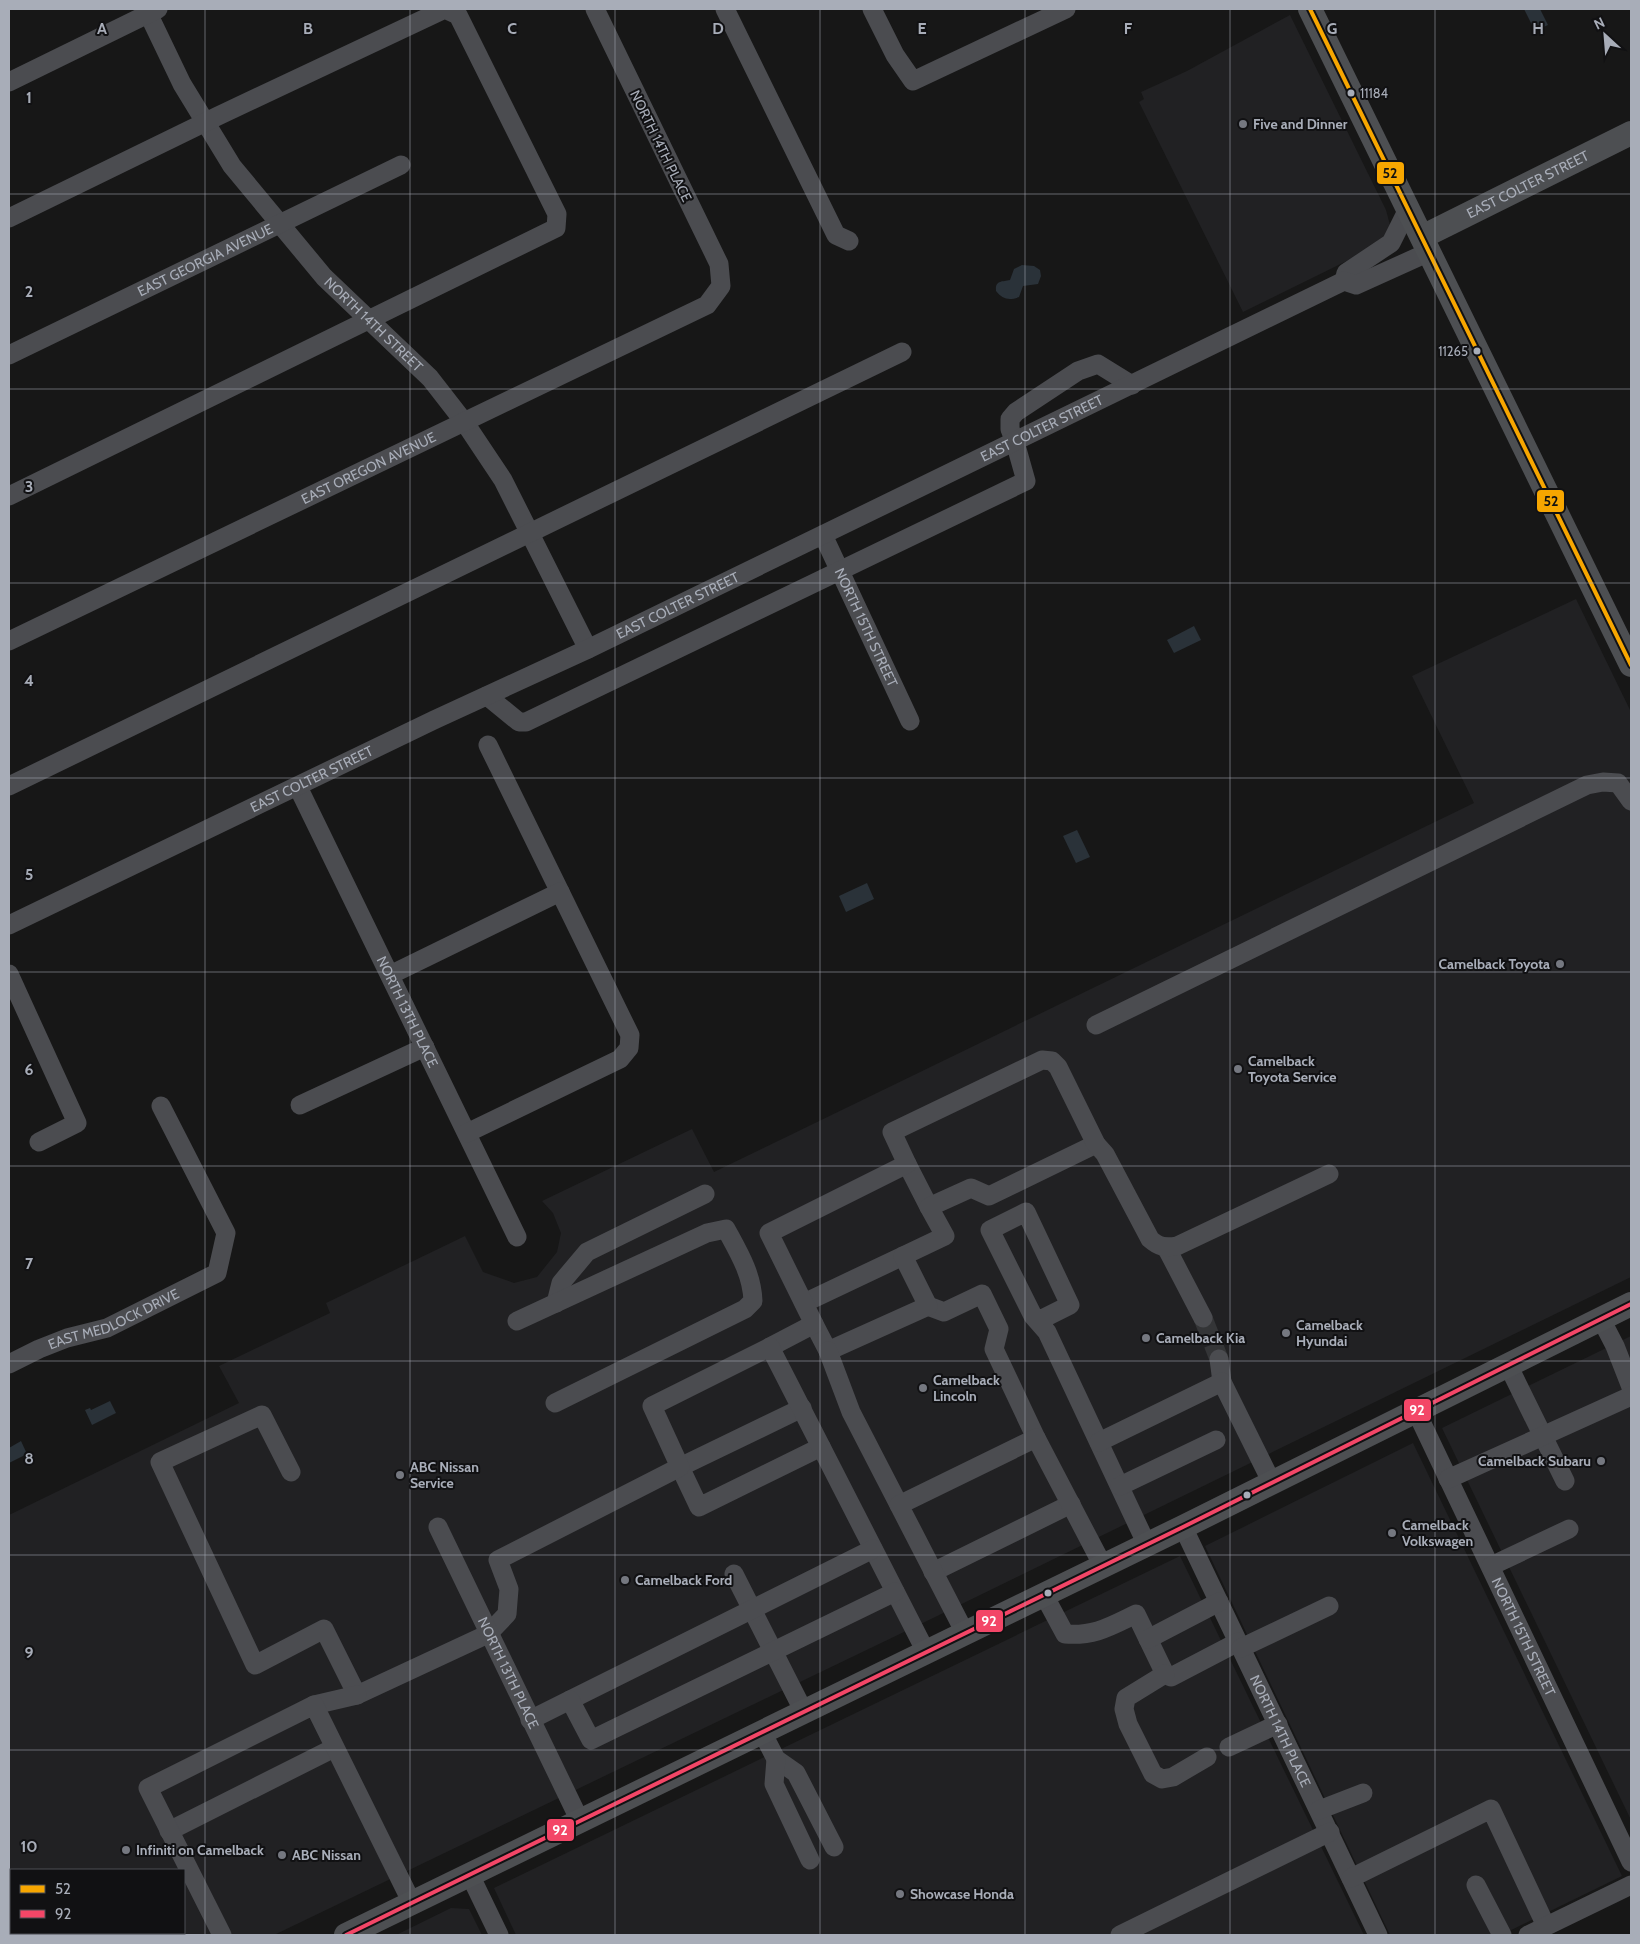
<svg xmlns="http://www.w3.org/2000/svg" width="1640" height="1944" viewBox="0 0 1640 1944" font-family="Cabin,sans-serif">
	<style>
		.built { fill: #212123; fill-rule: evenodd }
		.water { fill: #2a3239 }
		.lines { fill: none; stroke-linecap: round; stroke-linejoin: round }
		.minor-tunnel { stroke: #343537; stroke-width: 19; stroke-dasharray: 19 9; stroke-linecap: butt }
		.minor { stroke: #4b4c50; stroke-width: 19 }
		.major { stroke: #4d4f52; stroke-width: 24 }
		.bus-1-casing { stroke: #111113; stroke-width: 8 }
		.bus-2-casing { stroke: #111113; stroke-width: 8 }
		.bus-1 { stroke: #f7a600; stroke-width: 4 }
		.bus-2 { stroke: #f34667; stroke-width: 4 }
		.grid { fill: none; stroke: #a8adb8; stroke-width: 1; stroke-opacity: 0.55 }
		.bus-dot { fill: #a8adb8; stroke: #111113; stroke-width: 2 }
		.poi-dot { fill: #757880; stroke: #111113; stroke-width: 2 }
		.labels { text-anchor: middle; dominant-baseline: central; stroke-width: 4; stroke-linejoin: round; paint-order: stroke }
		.bus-label { font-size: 13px; fill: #a8adb8; stroke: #111113; text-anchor: start }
		.poi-label { font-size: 14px; font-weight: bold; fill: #a8adb8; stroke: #111113; text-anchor: start }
		.street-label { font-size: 14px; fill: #a8adb8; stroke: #111113 }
		.grid-label { font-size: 16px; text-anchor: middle; font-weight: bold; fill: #a8adb8; stroke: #111113; stroke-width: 4; stroke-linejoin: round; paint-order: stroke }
		.line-badge { stroke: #111113; stroke-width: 2 }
		.badge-label { font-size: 14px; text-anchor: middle; font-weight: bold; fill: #fff }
		.pale-badge-label { font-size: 14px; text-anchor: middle; font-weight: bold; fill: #111 }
	</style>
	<rect width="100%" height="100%" fill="#171717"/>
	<g class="built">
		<path d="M 1290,15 L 1386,210 L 1390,225 L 1386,238 L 1375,247 L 1243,312 L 1139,102 L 1144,99 L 1141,92 L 1187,71 Z"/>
		<path d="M 1576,599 L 1631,712 L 1631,1277 L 931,1619 L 274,1935 L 9,1935 L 9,1515 L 239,1403 L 219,1366 L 330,1313 L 326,1303 L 465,1236 L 483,1272 L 514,1283 L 537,1277 L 557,1252 L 561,1233 L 553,1213 L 542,1201 L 692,1129 L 714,1172 L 1474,803 L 1412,676 ZM 11,1870 L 184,1870 L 184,1933 L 11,1933 Z"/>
		<path d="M 1631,1336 L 1631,1820 L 1442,1428 Z"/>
		<path d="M 1413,1443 L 1622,1876 L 1501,1935 L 1390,1935 L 1205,1546 Z"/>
		<path d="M 1180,1556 L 1364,1935 L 516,1935 L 494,1888 Z"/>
		<path d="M 451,1908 L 469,1909 L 482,1935 L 396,1935 Z"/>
	</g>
	<g class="water">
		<path d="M 1524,9 L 1540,9 L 1548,25 L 1535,31 Z"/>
		<path d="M 1022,265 L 1034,266 L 1040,270 L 1041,276 L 1038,284 L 1023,286 L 1019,297 C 1009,301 1002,299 996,291 C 995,280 1002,282 1010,280 L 1014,269 Z"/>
		<path d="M 1194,626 L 1201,640 L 1174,653 L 1167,640 Z"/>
		<path d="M 1077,830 L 1090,857 L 1076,863 L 1063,836 Z"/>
		<path d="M 867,883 L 874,899 L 846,912 L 839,896 Z"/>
		<path d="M 110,1401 L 116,1413 L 92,1425 L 85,1410 L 90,1408 L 91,1410 Z"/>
		<path d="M 21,1441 L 27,1454 L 9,1463 L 9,1448 Z"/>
	</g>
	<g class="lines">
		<path class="minor-tunnel" d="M 1203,1318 L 1219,1359"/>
		<g class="minor">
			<path id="s1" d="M 146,9 L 182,84 L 232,166 L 324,277 L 430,378 L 465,423 L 503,480 L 588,649"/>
			<path d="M 725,9 L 836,235 L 849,241"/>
			<path d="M 872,9 L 895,55 L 913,81 L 1066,9"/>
			<path d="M 9,82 L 158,9"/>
			<path d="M 9,218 L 218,116 L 445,9 L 458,15 L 557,214 L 556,228 L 9,496"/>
			<path d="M 1344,281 L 1346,273 L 1391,243 L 1408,209"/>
			<path id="s2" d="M 9,355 L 401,165"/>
			<path id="s3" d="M 823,535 L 910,721"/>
			<path id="s4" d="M 9,641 L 707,305 L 721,286 L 719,264 L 595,9"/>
			<path d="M 487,696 L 519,722 L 526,722 L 1026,481 L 1015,442 L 1010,429 L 1010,419 L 1016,412 L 1078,371 L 1098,364 L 1132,385"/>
			<path d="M 488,745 L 560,892"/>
			<path d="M 9,786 L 902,352"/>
			<path id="s5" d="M 298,787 L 517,1237"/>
			<path id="s6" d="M 9,925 L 434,720 L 588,649 L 1344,281 L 1356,285 L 1429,252"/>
			<path d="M 9,974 L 77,1123 L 39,1142"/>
			<path d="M 390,975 L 560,892 L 630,1035 L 629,1048 L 620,1059 L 467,1133"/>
			<path d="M 1096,1025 L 1587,785 L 1603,782 L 1618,783 L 1631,801"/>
			<path d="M 300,1105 L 425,1047"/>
			<path d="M 907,1164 L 929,1207"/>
			<path d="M 1166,1247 L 1203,1318"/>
			<path d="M 556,1303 L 561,1283 L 587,1252 L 705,1194"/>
			<path d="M 804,1303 L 903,1256"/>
			<path d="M 928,1306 L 944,1312 L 982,1294 L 999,1329 L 994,1349 L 1036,1438"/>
			<path d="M 1601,1319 L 1615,1346 L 1631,1387"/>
			<path d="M 517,1321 L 707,1233 L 726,1229 C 739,1253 752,1274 753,1301 L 745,1309 L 555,1403"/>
			<path d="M 1038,1321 L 1070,1305 L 1026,1212 L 990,1230 L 1033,1316 L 1047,1332 L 1147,1545"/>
			<path d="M 814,1324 L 828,1351 L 928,1306 L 903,1256 L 945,1236 L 929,1207 L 971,1188 L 989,1196 L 1096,1144"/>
			<path d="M 770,1347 L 814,1324 L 769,1233 L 907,1164 L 892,1132 L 1042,1060 L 1052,1061 L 1058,1067 L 1096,1144 L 1105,1154 L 1150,1239 C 1159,1247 1165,1248 1177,1246 L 1329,1174"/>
			<path d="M 828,1351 L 851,1412 L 899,1505"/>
			<path d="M 1219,1359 L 1222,1382"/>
			<path id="s7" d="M 9,1364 L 39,1349 L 67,1338 L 107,1328 L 217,1273 L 226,1233 L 161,1106"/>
			<path d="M 1508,1365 L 1565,1481"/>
			<path d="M 802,1408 L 680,1467 L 699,1507 L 821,1447"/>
			<path id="s8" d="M 1416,1411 L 1631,1862"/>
			<path d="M 1099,1442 L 1222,1382 L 1272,1483"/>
			<path d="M 291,1472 L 262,1415 L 160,1462 L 255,1665 L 324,1629 L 357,1695 L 488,1634 L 507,1614 L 509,1589 L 498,1560 L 680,1467 L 652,1406 L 770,1347 L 926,1652"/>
			<path d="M 1448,1479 L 1631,1396"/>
			<path d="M 1120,1486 L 1216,1440"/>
			<path id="s9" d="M 438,1527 L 580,1821"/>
			<path id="s10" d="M 1183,1527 L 1378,1935"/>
			<path d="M 1491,1566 L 1569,1529"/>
			<path d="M 933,1572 L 1071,1504"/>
			<path d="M 734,1574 L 804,1712"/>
			<path d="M 1044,1595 L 1065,1634 C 1095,1636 1109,1627 1136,1614 L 1165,1674 L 1171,1677 L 1238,1642"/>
			<path d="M 965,1633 L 899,1505 L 1036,1438 L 1103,1566"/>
			<path d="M 1148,1639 L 1219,1602"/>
			<path d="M 1241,1648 L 1329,1606"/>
			<path d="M 1165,1674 L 1126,1698 L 1124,1709 L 1128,1724 L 1153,1774 L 1162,1779 L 1173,1777 L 1207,1757"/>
			<path d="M 570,1700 L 873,1549"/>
			<path d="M 314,1705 L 357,1695"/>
			<path d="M 530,1720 L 570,1700 L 591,1740 L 895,1592"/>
			<path d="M 762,1732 L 776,1759 L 796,1773 L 834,1847"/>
			<path d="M 1229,1747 L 1278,1724"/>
			<path d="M 776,1759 L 774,1784 L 810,1860"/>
			<path d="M 1319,1810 L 1363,1793"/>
			<path d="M 169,1831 L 334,1748"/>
			<path d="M 470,1875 L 499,1935"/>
			<path d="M 1351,1878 L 1491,1809 L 1546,1926"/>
			<path d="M 1476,1885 L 1502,1935"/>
			<path d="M 222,1935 L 148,1788 L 314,1705 L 412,1903"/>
			<path d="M 1120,1935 L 1330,1832"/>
			<path d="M 1528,1935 L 1631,1885"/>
		</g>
		<g class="major">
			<path d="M 1310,9 L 1631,665"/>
			<path id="s11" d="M 1422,237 L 1631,133"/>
			<path d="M 346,1935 L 1183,1527 L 1631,1304"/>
		</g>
		<g class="bus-1-casing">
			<path id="bus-1" d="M 1310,9 L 1631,665"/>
		</g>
		<g class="bus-2-casing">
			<path id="bus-2" d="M 346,1935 L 1183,1527 L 1631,1304"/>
		</g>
		<use href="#bus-1" class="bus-1"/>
		<use href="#bus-2" class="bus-2"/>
	</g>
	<path class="grid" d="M 205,9 L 205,1935M 410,9 L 410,1935M 615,9 L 615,1935M 820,9 L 820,1935M 1025,9 L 1025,1935M 1230,9 L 1230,1935M 1435,9 L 1435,1935M 9,194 L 1631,194M 9,389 L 1631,389M 9,583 L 1631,583M 9,778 L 1631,778M 9,972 L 1631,972M 9,1166 L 1631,1166M 9,1361 L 1631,1361M 9,1555 L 1631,1555M 9,1750 L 1631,1750"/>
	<g class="bus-dot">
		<circle cx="1351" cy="93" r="4.5"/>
		<circle cx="1477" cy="351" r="4.5"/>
		<circle cx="1247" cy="1495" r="4.5"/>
		<circle cx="1048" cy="1593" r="4.5"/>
	</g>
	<g class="poi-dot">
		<circle cx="1243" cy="124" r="5"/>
		<circle cx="1560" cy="964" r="5"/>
		<circle cx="1238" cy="1069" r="5"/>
		<circle cx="1286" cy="1333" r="5"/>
		<circle cx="1146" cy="1338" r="5"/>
		<circle cx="923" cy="1388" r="5"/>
		<circle cx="1601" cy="1461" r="5"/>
		<circle cx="400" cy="1475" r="5"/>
		<circle cx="1392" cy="1533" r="5"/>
		<circle cx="625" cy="1580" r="5"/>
		<circle cx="126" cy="1850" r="5"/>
		<circle cx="282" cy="1855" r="5"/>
		<circle cx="900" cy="1894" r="5"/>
	</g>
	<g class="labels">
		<g class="bus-label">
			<text x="1360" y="93">11184</text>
			<text x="1468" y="351" text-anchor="end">11265</text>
		</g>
		<g class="poi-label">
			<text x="1253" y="124">Five and Dinner</text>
			<text x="1550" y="964" text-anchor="end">Camelback Toyota</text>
			<text x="1248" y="1061">Camelback<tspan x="1248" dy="16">Toyota Service</tspan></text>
			<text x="1296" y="1325">Camelback<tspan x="1296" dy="16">Hyundai</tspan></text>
			<text x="1156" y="1338">Camelback Kia</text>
			<text x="933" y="1380">Camelback<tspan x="933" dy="16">Lincoln</tspan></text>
			<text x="1591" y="1461" text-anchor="end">Camelback Subaru</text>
			<text x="410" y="1467">ABC Nissan<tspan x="410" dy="16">Service</tspan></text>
			<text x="1402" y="1525">Camelback<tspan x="1402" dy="16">Volkswagen</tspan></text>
			<text x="635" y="1580">Camelback Ford</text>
			<text x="136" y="1850">Infiniti on Camelback</text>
			<text x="292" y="1855">ABC Nissan</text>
			<text x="910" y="1894">Showcase Honda</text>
		</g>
		<g class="street-label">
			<text transform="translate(661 146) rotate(64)">NORTH 14TH PLACE</text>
			<text stroke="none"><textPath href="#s11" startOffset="118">EAST COLTER STREET</textPath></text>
			<text stroke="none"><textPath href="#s2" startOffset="218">EAST GEORGIA AVENUE</textPath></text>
			<text stroke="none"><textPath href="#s1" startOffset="392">NORTH 14TH STREET</textPath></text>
			<text stroke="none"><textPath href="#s6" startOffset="1146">EAST COLTER STREET</textPath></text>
			<text stroke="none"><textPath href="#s4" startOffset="399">EAST OREGON AVENUE</textPath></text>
			<text stroke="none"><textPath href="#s6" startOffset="741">EAST COLTER STREET</textPath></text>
			<text stroke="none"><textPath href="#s3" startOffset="102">NORTH 15TH STREET</textPath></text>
			<text stroke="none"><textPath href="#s6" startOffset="336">EAST COLTER STREET</textPath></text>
			<text stroke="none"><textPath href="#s5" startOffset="250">NORTH 13TH PLACE</textPath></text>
			<text stroke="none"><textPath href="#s7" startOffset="114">EAST MEDLOCK DRIVE</textPath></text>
			<text stroke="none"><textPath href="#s8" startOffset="250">NORTH 15TH STREET</textPath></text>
			<text stroke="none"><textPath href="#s9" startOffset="162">NORTH 13TH PLACE</textPath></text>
			<text stroke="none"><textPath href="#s10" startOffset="226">NORTH 14TH PLACE</textPath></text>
		</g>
	</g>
	<g class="grid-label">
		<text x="102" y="34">A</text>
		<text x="308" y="34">B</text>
		<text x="512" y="34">C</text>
		<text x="718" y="34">D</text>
		<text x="922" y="34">E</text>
		<text x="1128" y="34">F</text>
		<text x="1332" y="34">G</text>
		<text x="1538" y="34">H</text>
		<text x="29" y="103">1</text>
		<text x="29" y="297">2</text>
		<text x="29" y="492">3</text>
		<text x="29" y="686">4</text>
		<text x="29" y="880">5</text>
		<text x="29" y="1075">6</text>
		<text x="29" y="1269">7</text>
		<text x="29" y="1464">8</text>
		<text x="29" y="1658">9</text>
		<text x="29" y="1852">10</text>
	</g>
	<g class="line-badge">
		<rect x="1376" y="161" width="29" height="24" rx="5" fill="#f7a600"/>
		<rect x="1536" y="489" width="29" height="24" rx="5" fill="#f7a600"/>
		<rect x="1403" y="1398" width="29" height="24" rx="5" fill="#f34667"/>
		<rect x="975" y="1609" width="29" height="24" rx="5" fill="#f34667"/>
		<rect x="546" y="1818" width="29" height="24" rx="5" fill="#f34667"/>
	</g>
	<g class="badge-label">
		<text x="1417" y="1415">92</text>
		<text x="989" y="1626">92</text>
		<text x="560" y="1835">92</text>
	</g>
	<g class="pale-badge-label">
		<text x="1390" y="178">52</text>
		<text x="1551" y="506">52</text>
	</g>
	<rect width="1640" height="1944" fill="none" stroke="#a8adb8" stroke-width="20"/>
	<rect x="10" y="1869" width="175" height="65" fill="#111113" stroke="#4d4f55"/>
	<rect x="20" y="1885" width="25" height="8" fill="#f7a600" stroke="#4d4f55"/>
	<text x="55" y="1894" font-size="15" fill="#a8adb8">52</text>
	<rect x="20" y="1910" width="25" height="8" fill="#f34667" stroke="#4d4f55"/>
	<text x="55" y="1919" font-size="15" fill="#a8adb8">92</text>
	<g transform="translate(1605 35) rotate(334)" stroke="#111113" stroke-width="4" paint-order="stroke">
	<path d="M0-4L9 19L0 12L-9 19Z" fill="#a8adb8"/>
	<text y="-8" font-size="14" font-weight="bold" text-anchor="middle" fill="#a8adb8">N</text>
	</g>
</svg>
